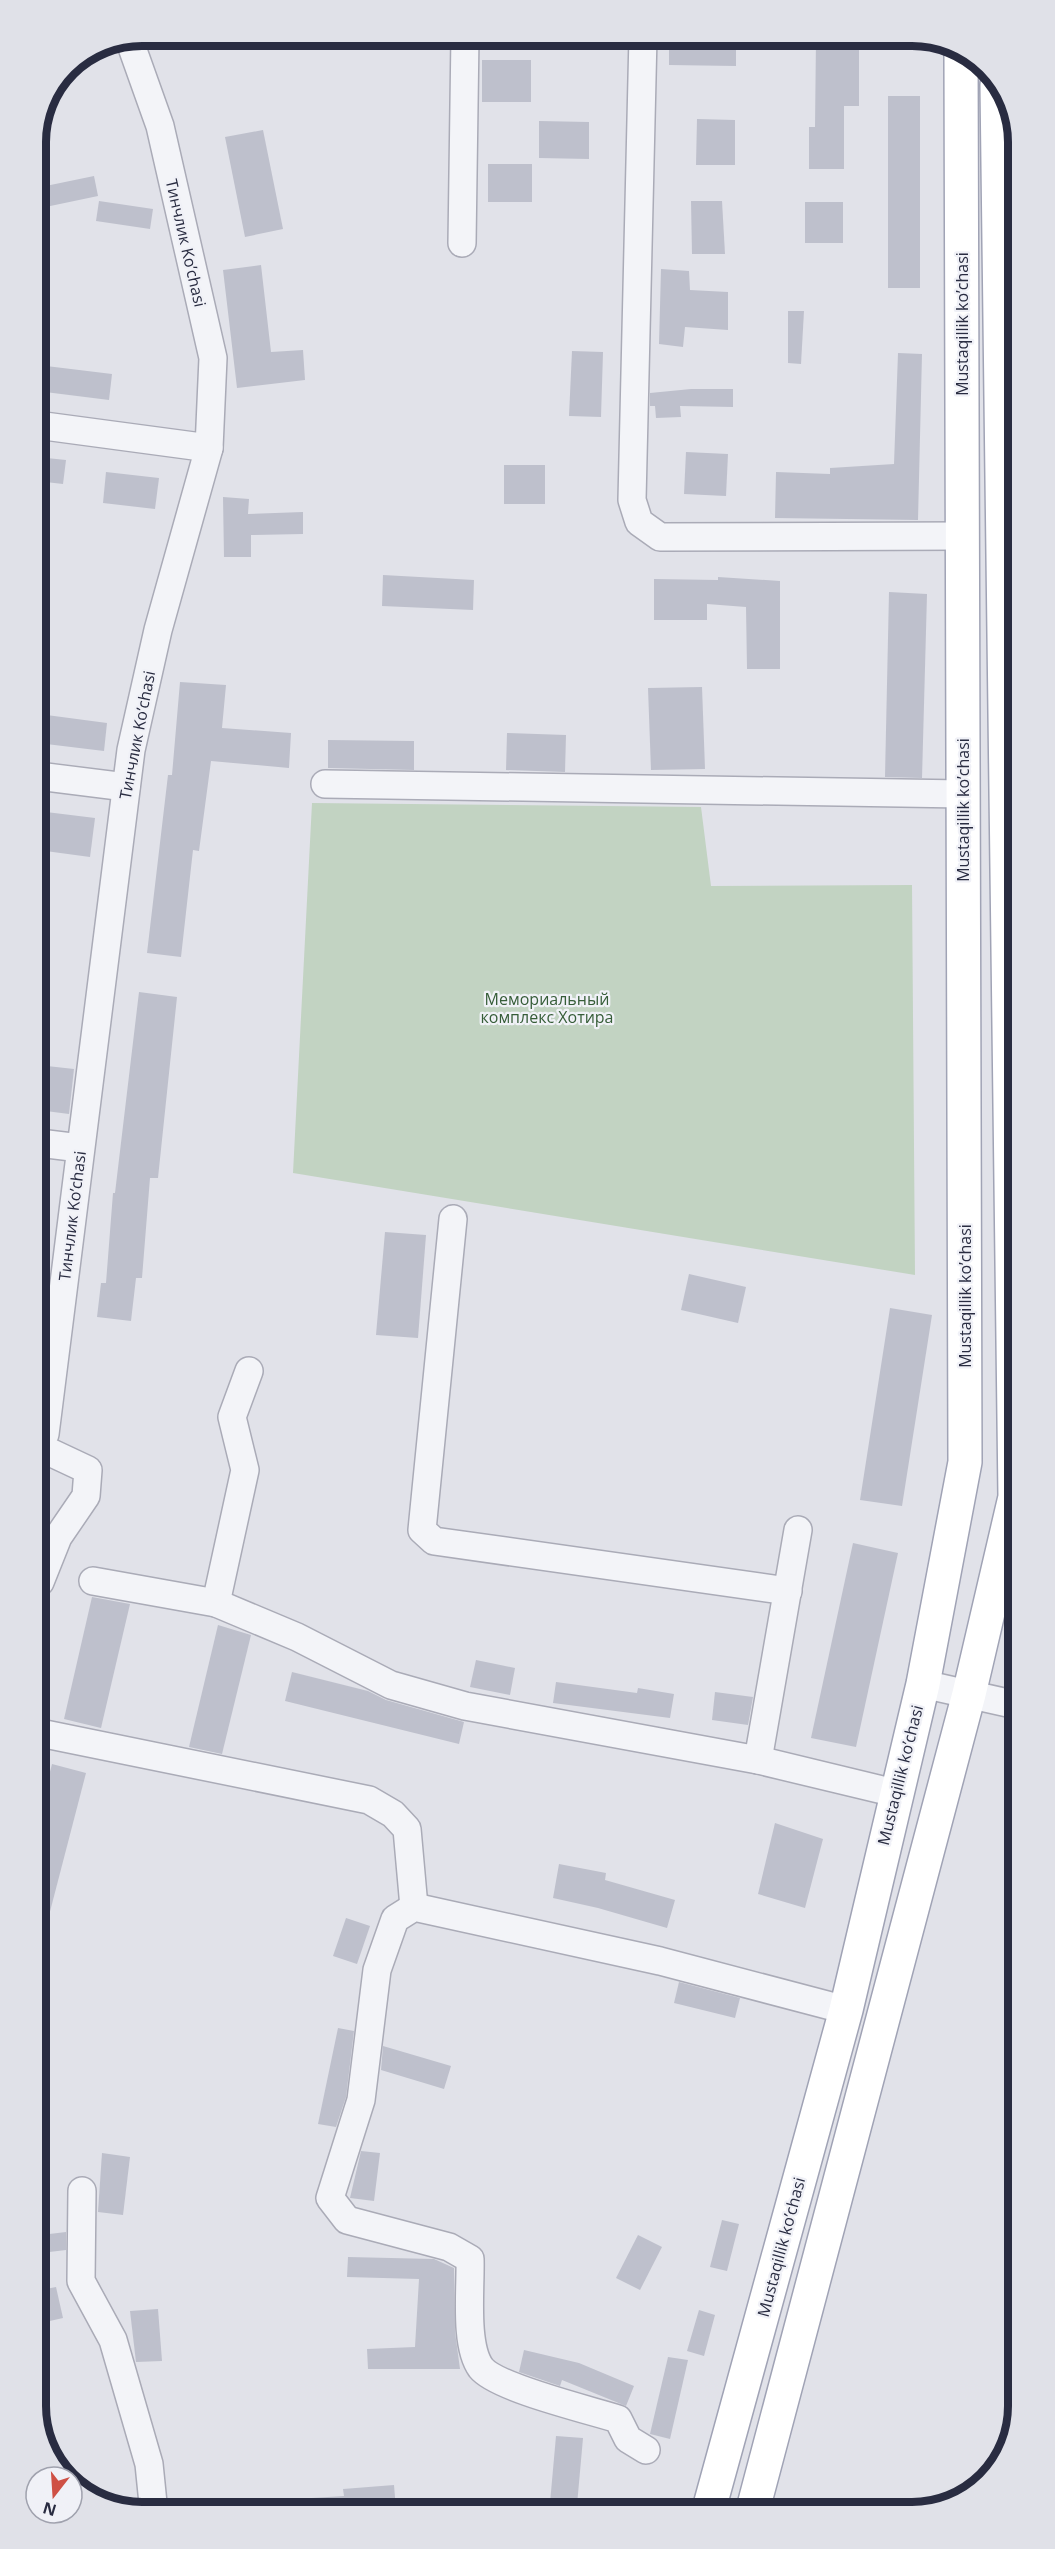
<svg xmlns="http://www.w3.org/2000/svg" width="1055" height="2549" viewBox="0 0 1055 2549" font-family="'Open Sans',sans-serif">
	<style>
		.green { fill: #c2d3c2 }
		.building { fill: #bec0cc }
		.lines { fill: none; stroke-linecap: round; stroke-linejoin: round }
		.minor-casing { stroke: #aaabb7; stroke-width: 30 }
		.major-casing { stroke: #a0a3b5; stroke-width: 36 }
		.minor { stroke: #f3f4f8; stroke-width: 27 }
		.major { stroke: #fff; stroke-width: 33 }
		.labels { text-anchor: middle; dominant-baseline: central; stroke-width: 4.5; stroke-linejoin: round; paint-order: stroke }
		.street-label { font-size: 16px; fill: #292c41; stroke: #f0f1f7 }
		.park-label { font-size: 16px; fill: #365d38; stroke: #f0f1f7 }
		.rim { fill: none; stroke: #292c41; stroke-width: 8 }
	</style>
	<rect width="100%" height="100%" fill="#e1e2e9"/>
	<path class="green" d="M 312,803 L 701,807 L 711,886 L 912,885 L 915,1275 L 293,1173 Z"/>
	<g class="building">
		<path d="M 816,38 L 859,39 L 859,106 L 844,106 L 844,169 L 809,169 L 809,127 L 815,127 Z"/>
		<path d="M 669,41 L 736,41 L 736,66 L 669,65 Z"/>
		<rect x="482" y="60" width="49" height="42"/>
		<rect x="888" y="96" width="32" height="192"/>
		<path d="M 697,119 L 735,120 L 735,165 L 696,165 Z"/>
		<path d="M 539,121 L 589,122 L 589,159 L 539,158 Z"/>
		<path d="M 263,130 L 283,229 L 245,237 L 225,137 Z"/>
		<rect x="488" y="164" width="44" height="38"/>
		<path d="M 94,176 L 98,196 L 36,209 L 36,188 Z"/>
		<path d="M 99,201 L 153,209 L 150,229 L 96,221 Z"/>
		<path d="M 691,201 L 722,201 L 725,254 L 692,254 Z"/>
		<rect x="805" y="202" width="38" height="41"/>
		<path d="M 261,265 L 271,352 L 303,350 L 305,380 L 237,388 L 223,270 Z"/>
		<path d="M 661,269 L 689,271 L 690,290 L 728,292 L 728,330 L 685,327 L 683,347 L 659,344 Z"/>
		<path d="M 788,311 L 804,311 L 801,364 L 788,363 Z"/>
		<path d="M 572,351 L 603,352 L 601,417 L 569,416 Z"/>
		<path d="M 898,353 L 922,354 L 918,520 L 775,518 L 776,472 L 830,474 L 830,468 L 894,464 Z"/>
		<path d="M 38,365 L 112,374 L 109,400 L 37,391 Z"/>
		<path d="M 691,389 L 733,389 L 733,407 L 680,406 L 681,417 L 656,418 L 655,406 L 650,406 L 650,393 Z"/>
		<path d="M 686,452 L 728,454 L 726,496 L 684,494 Z"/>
		<path d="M 37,457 L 66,460 L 63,484 L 37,481 Z"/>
		<rect x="504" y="465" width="41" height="39"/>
		<path d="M 106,472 L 159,478 L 155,509 L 103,503 Z"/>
		<path d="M 223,497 L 249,499 L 248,514 L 303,512 L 303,534 L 251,535 L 251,557 L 224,557 Z"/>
		<path d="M 383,575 L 474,580 L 473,610 L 382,606 Z"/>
		<path d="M 718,577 L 780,581 L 780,669 L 747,669 L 746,607 L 707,604 L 707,620 L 654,620 L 654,579 L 718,580 Z"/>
		<path d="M 889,592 L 927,594 L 922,778 L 885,777 Z"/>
		<path d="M 180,682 L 226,685 L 222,728 L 291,733 L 289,768 L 211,761 L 199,851 L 193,850 L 181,957 L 147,953 L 168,775 L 172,775 Z"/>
		<path d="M 702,687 L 705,769 L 651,770 L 648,688 Z"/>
		<path d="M 39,714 L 107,723 L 104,751 L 38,743 Z"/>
		<path d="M 507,733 L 566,735 L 565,772 L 506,770 Z"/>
		<path d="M 328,740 L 414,741 L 414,770 L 328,768 Z"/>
		<path d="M 38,811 L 95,818 L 90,857 L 38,850 Z"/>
		<path d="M 139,992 L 177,997 L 158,1178 L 150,1178 L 142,1278 L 136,1278 L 131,1321 L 97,1317 L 101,1283 L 106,1283 L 113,1193 L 115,1193 Z"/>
		<path d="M 38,1065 L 74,1069 L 69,1114 L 38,1110 Z"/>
		<path d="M 385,1232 L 426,1235 L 418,1338 L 376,1335 Z"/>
		<path d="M 689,1274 L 746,1287 L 738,1323 L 681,1310 Z"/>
		<path d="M 890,1308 L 932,1315 L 902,1506 L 860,1500 Z"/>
		<path d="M 853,1543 L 898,1553 L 856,1747 L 811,1738 Z"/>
		<path d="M 92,1597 L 130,1604 L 101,1728 L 64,1719 Z"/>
		<path d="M 218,1625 L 251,1635 L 222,1754 L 189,1747 Z"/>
		<path d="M 476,1660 L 515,1668 L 510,1695 L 470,1687 Z"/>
		<path d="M 292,1672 L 368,1691 L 386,1700 L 464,1722 L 459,1744 L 285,1701 Z"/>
		<path d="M 556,1682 L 637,1693 L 638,1688 L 674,1694 L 670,1718 L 553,1703 Z"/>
		<path d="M 715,1692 L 753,1697 L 748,1725 L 712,1720 Z"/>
		<path d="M 52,1764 L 86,1773 L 46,1927 L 40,1926 L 40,1811 Z"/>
		<path d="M 775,1823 L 823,1839 L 805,1908 L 758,1894 Z"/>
		<path d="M 559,1864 L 606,1873 L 605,1880 L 675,1900 L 667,1928 L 598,1908 L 553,1898 Z"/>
		<path d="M 346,1918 L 370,1926 L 357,1964 L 333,1956 Z"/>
		<path d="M 679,1982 L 740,1998 L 735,2018 L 674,2003 Z"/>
		<path d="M 338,2028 L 354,2031 L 346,2097 L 336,2127 L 318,2124 Z"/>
		<path d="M 383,2046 L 451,2066 L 444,2089 L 381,2070 Z"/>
		<path d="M 361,2151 L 380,2153 L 374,2201 L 350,2198 Z"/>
		<path d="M 102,2153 L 130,2157 L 123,2215 L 98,2212 Z"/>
		<path d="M 722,2220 L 739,2224 L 727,2271 L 710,2267 Z"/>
		<path d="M 66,2232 L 66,2250 L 41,2253 L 41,2235 Z"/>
		<path d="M 638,2235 L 662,2247 L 640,2290 L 616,2278 Z"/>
		<path d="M 348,2257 L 434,2259 L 454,2268 L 455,2332 L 460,2369 L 368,2369 L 367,2349 L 415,2347 L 419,2279 L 347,2277 Z"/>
		<path d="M 56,2287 L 63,2318 L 41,2323 L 41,2290 Z"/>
		<path d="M 158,2309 L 162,2361 L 136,2362 L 130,2311 Z"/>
		<path d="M 699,2310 L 715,2315 L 704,2356 L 687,2351 Z"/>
		<path d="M 524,2350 L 579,2363 L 634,2386 L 626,2406 L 562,2380 L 560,2386 L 519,2372 Z"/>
		<path d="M 668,2357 L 688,2360 L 670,2439 L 650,2434 Z"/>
		<path d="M 556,2436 L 583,2438 L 577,2505 L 550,2503 Z"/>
		<path d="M 394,2485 L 396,2509 L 312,2512 L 312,2498 L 344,2496 L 343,2489 Z"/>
	</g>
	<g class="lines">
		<g class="minor-casing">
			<g id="minor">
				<path d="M 643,36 L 632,500 L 639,522 L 660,537 L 962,536"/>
				<path d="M 462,243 L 465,36"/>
				<path d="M 37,425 L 209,448"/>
				<path d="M 38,776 L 126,787"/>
				<path d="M 325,784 L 963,794"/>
				<path d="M 39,1143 L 80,1148"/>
				<path d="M 453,1219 L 422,1530 L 434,1541 L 788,1591"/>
				<path d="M 39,1443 L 45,1434 L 131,750 L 158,630 L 209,448 L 213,358 L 160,126 L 129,39"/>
				<path d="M 39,1447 L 88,1470 L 86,1496 L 58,1537 L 40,1582"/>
				<path d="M 93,1581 L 216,1603 L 297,1637 L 391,1685 L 465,1706 L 758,1760 L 895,1793"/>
				<path d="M 216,1603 L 245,1470 L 232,1417 L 249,1371"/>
				<path d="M 923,1684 L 1017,1705"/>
				<path d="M 40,1733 L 369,1800 L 393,1814 L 407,1829 L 414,1907"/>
				<path d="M 758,1760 L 798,1530"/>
				<path d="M 82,2191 L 81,2281 L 113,2340 L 149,2464 L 154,2513"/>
				<path d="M 646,2450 L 628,2439 L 618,2419 C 590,2410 497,2388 481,2368 C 464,2345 471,2287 470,2259 L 449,2247 L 347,2220 L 330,2198 L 361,2100 L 377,1970 L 395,1919 L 414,1907 L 660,1961 L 846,2010"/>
			</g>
		</g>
		<g class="major-casing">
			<g id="major">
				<path d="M 709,2509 L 846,2010 L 923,1684 L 965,1462 L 961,52"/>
				<path d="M 753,2509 L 969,1694 L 1015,1497 L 997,85"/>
			</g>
		</g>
		<use href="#minor" class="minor"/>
		<use href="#major" class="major"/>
	</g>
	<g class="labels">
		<g class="street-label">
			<text transform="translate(186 243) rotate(77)">Тинчлик Ko’chasi</text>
			<text transform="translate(962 324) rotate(-90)">Mustaqillik ko’chasi</text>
			<text transform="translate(137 735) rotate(-79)">Тинчлик Ko’chasi</text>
			<text transform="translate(963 810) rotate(-90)">Mustaqillik ko’chasi</text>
			<text transform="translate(72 1216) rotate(-83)">Тинчлик Ko’chasi</text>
			<text transform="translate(965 1296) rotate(-90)">Mustaqillik ko’chasi</text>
			<text transform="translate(900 1775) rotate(-76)">Mustaqillik ko’chasi</text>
			<text transform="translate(781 2247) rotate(-75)">Mustaqillik ko’chasi</text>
		</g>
		<g class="park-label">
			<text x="547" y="999">Мемориальный<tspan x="547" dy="18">комплекс Хотира</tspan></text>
		</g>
	</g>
	<path d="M0 0H1055V2549H0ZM142 46H912A96 96 0 0 1 1008 142V2406A96 96 0 0 1 912 2502H142A96 96 0 0 1 46 2406V142A96 96 0 0 1 142 46Z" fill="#e0e1e8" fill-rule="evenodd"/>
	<path class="rim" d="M142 46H912A96 96 0 0 1 1008 142V2406A96 96 0 0 1 912 2502H142A96 96 0 0 1 46 2406V142A96 96 0 0 1 142 46Z"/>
	<g transform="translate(54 2495) rotate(197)"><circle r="28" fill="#f0f1f7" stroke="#a0a2ae" stroke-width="1.5"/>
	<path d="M0-4.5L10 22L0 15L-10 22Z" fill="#cf5045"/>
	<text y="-9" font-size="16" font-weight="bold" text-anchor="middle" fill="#292c41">N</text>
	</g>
</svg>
